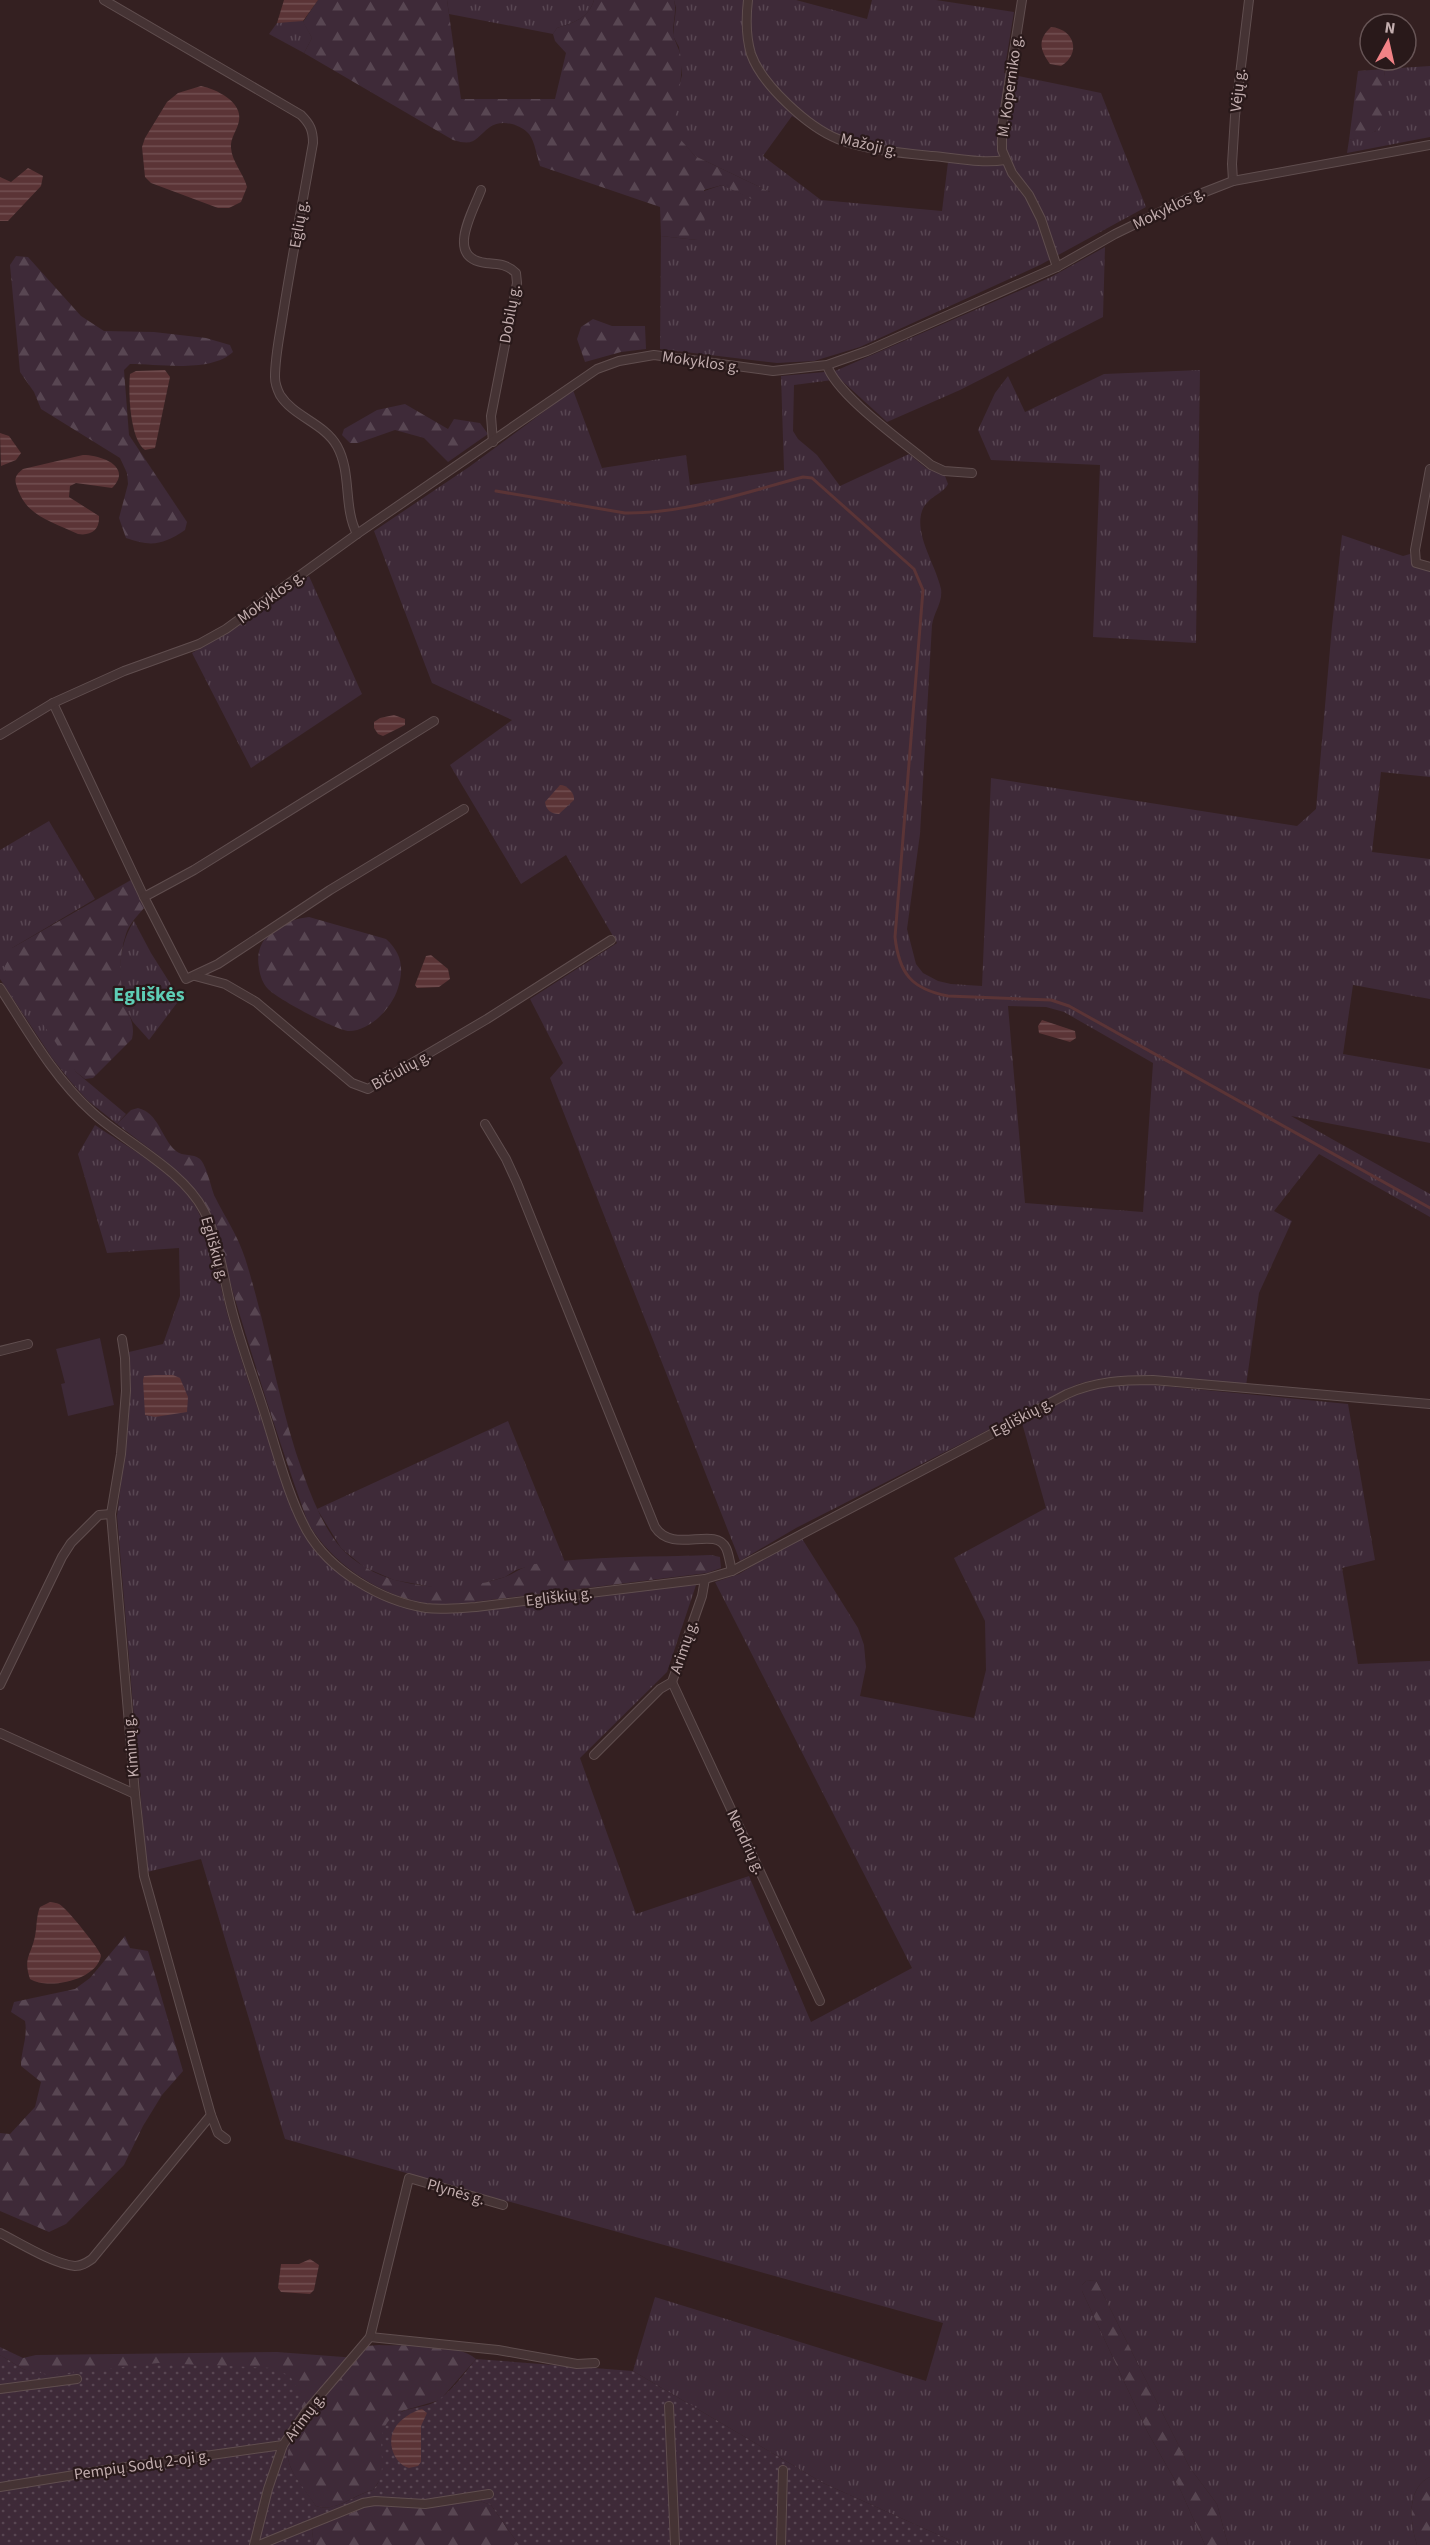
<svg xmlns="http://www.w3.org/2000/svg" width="1430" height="2545" viewBox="0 0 1430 2545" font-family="'Source Sans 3',sans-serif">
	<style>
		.grass { fill: url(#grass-tufts); fill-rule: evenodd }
		.forest { fill: url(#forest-firs) }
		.park { fill: #3e2a38 }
		.garden { fill: url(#garden-dots) }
		.water { fill: url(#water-rules) }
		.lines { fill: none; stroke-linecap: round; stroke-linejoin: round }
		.stream { stroke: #5b3436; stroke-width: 3 }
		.minor-casing { stroke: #604e4f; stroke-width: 10 }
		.minor { stroke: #453334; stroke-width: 8 }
		.labels { text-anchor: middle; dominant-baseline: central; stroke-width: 4.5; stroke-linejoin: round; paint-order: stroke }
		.street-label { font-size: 16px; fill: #c2adae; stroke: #29191a }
		.quarter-label { font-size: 20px; font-weight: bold; fill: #5ecdb5; stroke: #29191a }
	</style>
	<defs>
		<pattern id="grass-tufts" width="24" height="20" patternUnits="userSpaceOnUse" patternTransform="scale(1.5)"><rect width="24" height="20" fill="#3e2a38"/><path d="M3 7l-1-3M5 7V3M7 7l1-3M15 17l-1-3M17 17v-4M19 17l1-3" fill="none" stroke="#584652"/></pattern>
		<pattern id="forest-firs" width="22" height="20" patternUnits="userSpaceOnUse" patternTransform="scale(1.5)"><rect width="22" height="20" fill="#3e2a38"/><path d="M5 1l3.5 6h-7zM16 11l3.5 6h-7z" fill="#584652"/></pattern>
		<pattern id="garden-dots" width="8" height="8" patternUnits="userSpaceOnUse" patternTransform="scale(1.5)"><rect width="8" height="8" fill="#3e2a38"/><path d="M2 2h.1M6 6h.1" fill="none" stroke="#584652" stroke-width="1.8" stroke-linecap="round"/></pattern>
		<pattern id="water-rules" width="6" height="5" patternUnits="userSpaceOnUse" patternTransform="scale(1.5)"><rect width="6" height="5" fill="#5b3436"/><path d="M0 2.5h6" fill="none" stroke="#714f51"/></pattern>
	</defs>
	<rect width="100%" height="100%" fill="#342021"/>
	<g class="grass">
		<path d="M 447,0 L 594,0 C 589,18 573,23 557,28 L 553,34 L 449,14 Z"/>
		<path d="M 674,0 L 796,0 L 867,19 L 872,0 L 936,0 L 1014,12 L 1004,73 L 1101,93 L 1146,207 L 1040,265 L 860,347 L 814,361 L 777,363 L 660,349 L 661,236 L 697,240 L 704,191 L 722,185 L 762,203 L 770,192 L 695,156 L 672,131 L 677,94 L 682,75 L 679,47 L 673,36 L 676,8 ZM 792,116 L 837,144 L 948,162 L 942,211 L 821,200 L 763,156 Z"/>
		<path d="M 294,21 L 303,21 L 312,38 L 304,53 L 269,34 L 277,23 Z"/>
		<path d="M 1430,66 L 1430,137 L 1347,153 L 1349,140 L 1376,131 L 1387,101 L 1384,69 Z"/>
		<path d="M 1105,247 L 1103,317 L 960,390 L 887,422 L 840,379 L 794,385 L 793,431 L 798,439 L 817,455 L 840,486 L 909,454 L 926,468 L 945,476 L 948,484 C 942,495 927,497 922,511 C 914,535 936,565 941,589 C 943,602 934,612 932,625 L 920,834 L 907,929 L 916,964 L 923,973 L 938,981 L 951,984 L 982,986 L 991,778 L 1297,826 L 1316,809 L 1332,626 L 1342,535 L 1403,556 L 1410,554 L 1420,567 L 1430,571 L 1430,777 L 1381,772 L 1372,852 L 1430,859 L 1430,999 L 1353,985 L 1343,1054 L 1430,1069 L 1430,1143 L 1291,1116 L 1430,1194 L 1430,1217 L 1319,1154 L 1274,1211 L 1292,1221 L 1259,1293 L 1246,1386 C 1190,1380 1134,1368 1078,1384 L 796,1528 L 740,1561 L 550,1078 L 563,1063 L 530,999 L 617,943 L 566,855 L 521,884 L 450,765 L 512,720 L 432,683 L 374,531 L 469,467 L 573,390 L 602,468 L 686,455 L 690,485 L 784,470 L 781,376 L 835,371 L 1051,277 ZM 1008,1006 L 1046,1007 L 1064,1012 L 1153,1063 L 1143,1212 L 1025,1203 Z"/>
		<path d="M 1200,370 L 1196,643 L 1093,637 L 1100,465 L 991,460 L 978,430 L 995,393 L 1008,376 L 1025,412 L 1104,374 Z"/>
		<path d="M 309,576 L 362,694 L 251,768 L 192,653 L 237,627 Z"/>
		<path d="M 49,821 L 95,899 L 12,948 L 76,1072 L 126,1114 L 117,1124 L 87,1100 L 71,1082 L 52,1058 L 0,979 L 0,850 Z"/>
		<path d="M 134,921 L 151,953 L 180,999 L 149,1040 C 144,1034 138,1028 133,1022 C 115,993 116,948 134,921 Z"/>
		<path d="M 95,1125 C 126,1146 165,1167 189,1197 C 214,1229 218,1285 230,1323 C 251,1393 276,1462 301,1530 C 326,1572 356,1588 400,1601 C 428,1610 439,1613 468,1612 L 644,1588 L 696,1585 L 667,1672 L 580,1758 L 636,1914 L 749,1876 L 811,2022 L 912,1968 L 715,1582 L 739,1574 L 801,1537 L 858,1628 L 864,1645 L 866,1667 L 860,1696 L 974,1718 L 986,1670 L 985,1621 L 954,1558 L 1046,1508 L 1022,1423 L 1074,1396 L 1111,1384 L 1154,1385 L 1348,1404 L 1375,1560 L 1342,1568 L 1358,1664 L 1430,1661 L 1430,2477 C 1406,2488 1410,2523 1417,2545 L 1228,2545 L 1217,2504 L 1190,2468 L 1096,2280 L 1086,2281 L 1082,2285 L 1082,2291 L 1148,2433 L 1180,2489 L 1205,2545 L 961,2545 L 823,2483 L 633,2371 L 655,2297 L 926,2381 L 943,2323 L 285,2139 L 201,1859 L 147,1872 L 117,1516 L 129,1417 L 129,1352 L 163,1344 L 180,1296 L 179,1248 L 107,1253 L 78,1154 Z"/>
		<path d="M 508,1421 L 565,1562 L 533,1565 L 516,1570 L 505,1577 L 473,1586 L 438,1588 L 394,1580 L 364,1567 L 341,1548 L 317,1509 Z"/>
	</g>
	<g class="forest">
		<path d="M 318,0 L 447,0 L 461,99 L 555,99 L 566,53 L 555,41 L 553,34 L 557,28 C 573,23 589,18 594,0 L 674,0 C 677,11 673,21 673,33 C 674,42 681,50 681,60 C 683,82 675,109 673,131 L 695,156 L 770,192 L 769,199 L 762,204 L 722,185 L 704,190 L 705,233 L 697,240 L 661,236 L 660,207 L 540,166 C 537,157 535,142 529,134 C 520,124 501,119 490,127 C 475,138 476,147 453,140 L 304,53 L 312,38 L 303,22 Z"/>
		<path d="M 1384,69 C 1386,88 1394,116 1377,130 C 1370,135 1357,138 1349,140 L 1358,71 Z"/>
		<path d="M 16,256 L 28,257 L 81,316 L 104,331 L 154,332 L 206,338 L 230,345 L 233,352 C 211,373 159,364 130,364 L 124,370 L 129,435 L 187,522 L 185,530 C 163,545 151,547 126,538 L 119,518 L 128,484 L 127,473 L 120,458 L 41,409 L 34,392 L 20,372 L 10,265 Z"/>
		<path d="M 593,319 L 612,326 L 645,326 L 646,349 L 621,352 L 585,362 L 577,339 L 581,327 Z"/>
		<path d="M 405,404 L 448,429 L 454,419 L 480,423 L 488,434 L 448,462 L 424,438 L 395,430 L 358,443 L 350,443 L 342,435 L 344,429 L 377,410 Z"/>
		<path d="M 131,880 L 145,907 C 138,915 129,924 126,934 C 119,954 119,979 124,999 C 127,1014 136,1023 132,1039 L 93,1078 L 85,1079 L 76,1072 L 4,968 L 12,948 Z"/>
		<path d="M 309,917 L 386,939 C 402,953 404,969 398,988 C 392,1008 370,1031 349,1031 C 337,1031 276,998 268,989 C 263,984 260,976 259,968 C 253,937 281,920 309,917 Z"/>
		<path d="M 138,1108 C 159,1113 161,1138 176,1151 C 183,1157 193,1153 200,1159 C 207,1166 211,1188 215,1197 C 225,1217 238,1236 245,1258 C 268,1330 278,1405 304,1476 C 313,1501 324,1528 341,1548 C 355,1563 376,1575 395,1580 C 431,1590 466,1589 502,1578 C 513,1575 522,1566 535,1564 C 592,1556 653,1557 711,1555 L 720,1557 L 721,1568 L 707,1573 L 466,1603 C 450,1604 434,1605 419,1602 C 374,1592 331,1562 308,1523 C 281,1448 257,1372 234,1296 C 225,1265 221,1233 205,1204 C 185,1171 147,1148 117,1124 L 131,1110 Z"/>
		<path d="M 125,1936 L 130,1948 L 148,1951 L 183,2071 L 162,2095 L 143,2126 L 124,2165 L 66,2224 L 49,2232 L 0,2211 L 0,2133 L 10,2134 L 35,2107 L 41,2082 L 21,2066 C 21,2050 28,2037 25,2021 L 11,2012 L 14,2002 L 75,1989 L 90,1978 Z"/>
		<path d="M 1096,2280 L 1190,2468 L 1217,2504 L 1228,2545 L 1205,2545 L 1180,2489 L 1148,2433 L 1082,2291 L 1082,2285 L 1086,2281 Z"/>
		<path d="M 379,2345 C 404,2346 457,2342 476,2359 L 440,2400 L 402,2411 L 383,2433 L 383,2475 L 373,2490 C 354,2494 336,2513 316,2506 C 307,2492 285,2469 288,2451 C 290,2441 300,2429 305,2421 L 35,2373 L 23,2369 L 0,2355 L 0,2347 L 23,2358 L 36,2355 L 277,2352 L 357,2358 L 367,2346 Z"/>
		<path d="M 1430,2477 L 1430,2545 L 1417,2545 C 1410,2523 1406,2488 1430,2477 Z"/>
		<path d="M 477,2500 L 491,2505 L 519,2545 L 314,2545 L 312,2531 L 314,2528 L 371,2505 L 423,2508 Z"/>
	</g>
	<path class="park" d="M 100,1338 L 114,1405 L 68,1416 L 61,1384 L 65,1383 L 56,1349 Z"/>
	<path class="garden" d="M 0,2355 L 23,2369 L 50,2375 L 158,2363 L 273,2368 L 290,2376 L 298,2390 L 305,2421 C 300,2430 290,2441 288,2451 C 285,2469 307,2491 316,2506 C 336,2513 355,2494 373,2490 C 392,2469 373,2443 387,2423 C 400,2404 426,2411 441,2398 C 454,2388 465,2372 476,2359 L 633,2371 L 823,2483 L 961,2545 L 519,2545 L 491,2505 L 477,2500 L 423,2508 L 371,2505 L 314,2528 L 312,2531 L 314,2545 L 0,2545 Z"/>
	<g class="water">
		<path d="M 284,0 L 318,0 L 303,21 L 277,23 Z"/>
		<path d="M 1051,27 C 1074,29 1082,53 1061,66 L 1050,64 C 1040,50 1037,40 1051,27 Z"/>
		<path d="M 201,86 C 216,89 243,102 239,121 C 237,131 230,138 231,148 C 232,162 244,174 247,187 L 241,202 L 229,208 L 218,208 L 151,183 L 145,177 L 142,147 L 145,138 L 167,102 L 178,93 Z"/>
		<path d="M 28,168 L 43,176 L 41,186 L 8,221 L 0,221 L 0,177 L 11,182 Z"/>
		<path d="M 165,370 L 170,377 L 155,448 L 145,450 C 130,440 128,392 130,374 L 136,371 Z"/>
		<path d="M 0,433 L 9,436 L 21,453 L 16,460 L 1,466 Z"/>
		<path d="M 83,455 C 102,455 133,467 112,488 L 76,483 L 70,486 L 69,497 L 99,516 C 100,530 91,536 78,534 C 53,522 28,517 18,490 C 14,480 14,476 23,469 Z"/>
		<path d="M 394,715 L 405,719 L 405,725 L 383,736 L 378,734 L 374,728 L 374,722 L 380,718 Z"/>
		<path d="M 560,785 C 567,785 575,793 574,800 L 559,814 C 551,814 546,810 545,802 Z"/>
		<path d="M 431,955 L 448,969 L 450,979 L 439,987 L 417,988 L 415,985 L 426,956 Z"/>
		<path d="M 1042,1020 L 1075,1031 L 1076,1038 L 1070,1042 L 1039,1033 L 1038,1026 Z"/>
		<path d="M 155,1375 L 173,1375 L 180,1378 L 188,1397 L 187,1412 L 155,1417 L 145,1415 L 143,1380 L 144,1376 Z"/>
		<path d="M 50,1902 C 52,1902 57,1903 59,1904 C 66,1907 102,1952 101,1956 C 96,1981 47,1990 30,1979 C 23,1957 31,1956 35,1936 C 37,1926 36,1917 40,1907 Z"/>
		<path d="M 310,2259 L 319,2265 L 314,2290 L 310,2294 L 281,2292 L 278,2288 L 281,2264 L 299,2264 Z"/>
		<path d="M 422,2409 L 427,2413 L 421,2426 L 421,2462 L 418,2466 L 409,2468 C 394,2464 386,2442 395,2428 C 399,2420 413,2411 422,2409 Z"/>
	</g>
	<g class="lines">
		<path class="stream" d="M 496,491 L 625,513 C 685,514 746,492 803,477 L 812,478 L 914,569 L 923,590 L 895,937 C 899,973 911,989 948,996 L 1051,1000 L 1069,1006 L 1430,1208"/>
		<g class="minor-casing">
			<g id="minor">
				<path d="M 104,0 L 301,115 C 310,124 313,130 313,143 C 303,200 292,257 283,314 C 280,334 275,356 275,377 C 275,383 277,389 280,395 C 294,417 324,423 337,446 C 352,473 343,507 357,534"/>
				<path d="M 748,0 C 746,17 746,37 751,54 C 762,85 808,127 838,139 C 867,150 901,153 932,156 C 956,158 981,164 1005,160"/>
				<path d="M 1022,0 L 1002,128 L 1002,150 L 1012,173 L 1029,195 L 1041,219 L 1057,267"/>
				<path d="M 1233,181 L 1232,164 L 1235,116 L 1249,0"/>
				<path d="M 481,190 C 472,214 445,258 486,263 C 498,264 507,264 516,273 L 517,283 L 491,416 L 493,442"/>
				<path d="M 827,365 C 836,395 906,444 931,465 L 944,471 L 972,473"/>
				<path d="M 1430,469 L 1415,550 L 1416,563 L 1430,567"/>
				<path d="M 53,703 L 144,897 L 186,979 L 218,964 L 330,890 L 464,809"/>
				<path d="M 0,735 L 53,703 L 124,671 L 199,644 L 226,629 L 357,534 L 597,369 L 619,361 L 654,355 L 773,371 L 827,365 L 867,351 L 1057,267 L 1115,234 L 1187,199 L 1233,181 L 1430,145"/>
				<path d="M 144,897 L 194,870 L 434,721"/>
				<path d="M 195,976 L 225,984 L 256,1002 L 352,1083 L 368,1089 L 487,1019 L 611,940"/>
				<path d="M 0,988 C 28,1031 54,1078 92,1112 C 126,1143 182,1169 204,1211 C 219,1239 223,1276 231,1307 C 241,1346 256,1385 268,1424 C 279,1459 289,1498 307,1531 C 330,1571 381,1601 426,1608 C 442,1610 459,1608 476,1607 L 705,1579 L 732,1571 L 1067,1394 C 1096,1381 1122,1380 1153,1380 L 1430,1404"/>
				<path d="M 485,1124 L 506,1159 L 517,1183 L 655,1527 C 673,1555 715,1525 726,1548 C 729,1554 730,1564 732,1571"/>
				<path d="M 122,1339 L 125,1358 L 126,1391 L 121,1454 L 111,1514 L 135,1794 L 144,1876 L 211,2115 L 218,2133 L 226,2139"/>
				<path d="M 0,1351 L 28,1344"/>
				<path d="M 672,1682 L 820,2001"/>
				<path d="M 0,1685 L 62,1557 L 71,1543 L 99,1515 L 111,1514"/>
				<path d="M 0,1733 L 135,1794"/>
				<path d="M 594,1755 L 660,1689 L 672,1682 L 702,1596 L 705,1579"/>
				<path d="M 0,2233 C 20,2243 53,2264 75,2266 C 82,2266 86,2263 92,2259 L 211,2115"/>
				<path d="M 370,2337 L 498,2350 L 577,2364 L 595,2363"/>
				<path d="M 0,2389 L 77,2379"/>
				<path d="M 669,2406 L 675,2545"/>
				<path d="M 0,2487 L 105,2470 L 283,2445"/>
				<path d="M 254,2545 L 268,2489 L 283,2445 L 305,2413 L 370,2337 L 409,2178 L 503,2205"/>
				<path d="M 259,2545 L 363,2503 L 375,2501 L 425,2504 L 489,2494"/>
				<path d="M 781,2545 L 783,2470"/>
			</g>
		</g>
		<use href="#minor" class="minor"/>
	</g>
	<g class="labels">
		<g class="street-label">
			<text transform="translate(1010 86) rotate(-82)">M. Koperniko g.</text>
			<text transform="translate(1238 90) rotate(-84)">Vėjų g.</text>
			<text transform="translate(869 145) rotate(13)">Mažoji g.</text>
			<text transform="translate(1169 208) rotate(-26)">Mokyklos g.</text>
			<text transform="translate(299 224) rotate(-80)">Eglių g.</text>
			<text transform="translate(510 314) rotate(-80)">Dobilų g.</text>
			<text transform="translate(701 362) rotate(8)">Mokyklos g.</text>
			<text transform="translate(271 597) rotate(-36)">Mokyklos g.</text>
			<text transform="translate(401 1070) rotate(-29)">Bičiulių g.</text>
			<text transform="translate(215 1249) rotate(74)">Egliškių g.</text>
			<text transform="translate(1022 1417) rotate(-28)">Egliškių g.</text>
			<text transform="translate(559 1597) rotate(-7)">Egliškių g.</text>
			<text transform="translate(684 1647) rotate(-71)">Arimų g.</text>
			<text transform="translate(131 1746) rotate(-95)">Kiminų g.</text>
			<text transform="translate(746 1842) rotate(65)">Nendrių g.</text>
			<text transform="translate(456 2192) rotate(16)">Plynės g.</text>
			<text transform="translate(305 2417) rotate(-53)">Arimų g.</text>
			<text transform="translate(142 2465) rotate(-8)">Pempių Sodų 2-oji g.</text>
		</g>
		<g class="quarter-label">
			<text x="149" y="995">Egliškės</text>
		</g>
	</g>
	<g transform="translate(1388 42) rotate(8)"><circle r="28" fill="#29191a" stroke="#665455" stroke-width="1.5"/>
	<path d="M0-4.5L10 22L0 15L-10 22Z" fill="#f28286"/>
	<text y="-9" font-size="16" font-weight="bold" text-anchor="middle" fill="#c2adae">N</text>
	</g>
</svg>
